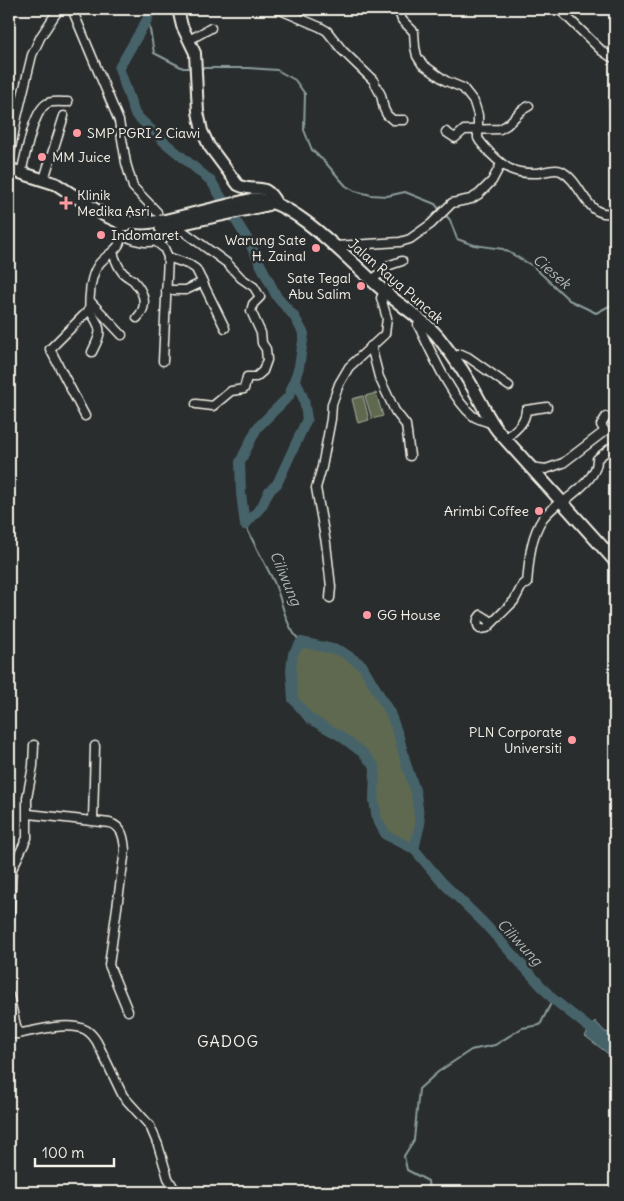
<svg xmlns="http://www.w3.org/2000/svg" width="624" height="1201" viewBox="0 0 624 1201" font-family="Delius,sans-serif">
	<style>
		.green { fill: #5e6950; stroke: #a9ad9c }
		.water { fill: #47646b; stroke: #8c9c9d }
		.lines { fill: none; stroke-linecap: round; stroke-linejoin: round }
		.stream { stroke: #8c9c9d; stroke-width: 2 }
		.river { stroke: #47646b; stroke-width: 10 }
		.minor-casing { stroke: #f4f1e8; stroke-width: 11 }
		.major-casing { stroke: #f4f1e8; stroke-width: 14 }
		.highway-casing { stroke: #f4f1e8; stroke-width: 15 }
		.minor { stroke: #2a2d2e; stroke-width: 8 }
		.major { stroke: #2a2d2e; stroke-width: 10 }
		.highway { stroke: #2a2d2e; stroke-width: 11 }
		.poi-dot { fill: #ff9aa2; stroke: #2a2d2e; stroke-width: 2 }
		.labels { text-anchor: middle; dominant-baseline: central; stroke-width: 5; stroke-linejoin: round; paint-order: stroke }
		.poi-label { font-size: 14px; fill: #f4f1e8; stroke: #2a2d2e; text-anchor: start }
		.street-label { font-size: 14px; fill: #f4f1e8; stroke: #2a2d2e }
		.water-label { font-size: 15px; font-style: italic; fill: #afb9b6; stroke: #2a2d2e }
		.quarter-label { font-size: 16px; letter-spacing: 1px; fill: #f4f1e8; stroke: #2a2d2e }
	</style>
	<rect width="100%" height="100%" fill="#2a2d2e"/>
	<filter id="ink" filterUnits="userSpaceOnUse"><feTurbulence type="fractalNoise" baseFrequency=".02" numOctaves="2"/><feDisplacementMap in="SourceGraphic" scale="10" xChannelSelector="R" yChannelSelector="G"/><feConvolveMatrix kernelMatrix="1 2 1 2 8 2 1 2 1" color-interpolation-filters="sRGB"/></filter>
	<g filter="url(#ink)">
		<g class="green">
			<path d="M 376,393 L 383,416 L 372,419 L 365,396 Z"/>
			<path d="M 363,396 L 369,420 L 358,423 L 352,399 Z"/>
			<path d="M 301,642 L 341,651 L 362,665 L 390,713 L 399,737 L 406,764 L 416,793 L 420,824 L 414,849 C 406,845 392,841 386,835 C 370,817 375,788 375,767 L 363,753 L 339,735 L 310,719 L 293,699 L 291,670 L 293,654 Z"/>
		</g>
		<path class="water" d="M 595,1021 L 605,1032 L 615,1033 L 615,1059 L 585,1036 Z"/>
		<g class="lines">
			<g class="stream">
				<path d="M 148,18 L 154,53 L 183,68 L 193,68"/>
				<path d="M 201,68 L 248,68 L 277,70 L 295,80 L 305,94 L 304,130 L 312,150 L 325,162 L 346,186 L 355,191 L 371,195 L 387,196 L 405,192 L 435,204 L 440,210"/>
				<path d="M 444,213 L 450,220 L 457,239 L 474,245 L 503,249 L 533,266 L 569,300 L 596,313 L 615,303"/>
				<path d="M 245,525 C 254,544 265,563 274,582 C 283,602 284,625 301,642"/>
				<path d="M 429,1192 L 428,1181 L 407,1170 L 404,1156 L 414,1140 L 419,1089 L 438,1072 L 471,1050 L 495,1045 L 522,1028 L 540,1025 L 553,999"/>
			</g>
			<g class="river">
				<path d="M 150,9 L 148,18 L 119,68 L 135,114 L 163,141 L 211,181 L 248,240 L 277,297 L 294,316 L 304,334 L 299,367 L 289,396 L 257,428 L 240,462 L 241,493 L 245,525"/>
				<path d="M 245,525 L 262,506 L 269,491 L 277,484 L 307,419 L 304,400 L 295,378"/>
				<path d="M 414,849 L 420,824 L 416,793 L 406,764 L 399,737 L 390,713 L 362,665 L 341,651 L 301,642 L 293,654 L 291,670 L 293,699 L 310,719 L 339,735 L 363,753 L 375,767 L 374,800 L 377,819 L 386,835 L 414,849 L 441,881 L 483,922 L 553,999 L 602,1038 L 615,1040"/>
			</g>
			<g class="minor-casing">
				<g id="minor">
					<path d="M 72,9 L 119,121 L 126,163 L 133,187 L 157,212"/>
					<path d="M 278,9 L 320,27 L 327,31 L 342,50 L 373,80 L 381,95 L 384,109 L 387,115 L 393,120 L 404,120"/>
					<path d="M 398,9 L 402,20 L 414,32 L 415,47 L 417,56 L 422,64 L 446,81 L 463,88 L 474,102 L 478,115 L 478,138 C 481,144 486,148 490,153 C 506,169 514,174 538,173 C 545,172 554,168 561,171 C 583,182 586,221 615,212"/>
					<path d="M 559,9 L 602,51 L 611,57 L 615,58"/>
					<path d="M 189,40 L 211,28"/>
					<path d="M 615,86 L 614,102 L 615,123"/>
					<path d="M 446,132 L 455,138 L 464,130 L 500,129 L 507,125 L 522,110 L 529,106"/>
					<path d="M 614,133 L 615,124"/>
					<path d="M 9,159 L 17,117 L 32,55 L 41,36 L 59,9"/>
					<path d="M 21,173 C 25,158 33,109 48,103 C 54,101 62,102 68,102"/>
					<path d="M 44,179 L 64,116"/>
					<path d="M 121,234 C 135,241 149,246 164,238 C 171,234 175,230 183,231 L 227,263 L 241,278 L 254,287 L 260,297 L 253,304 L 251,311 L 261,333 L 262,343 L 266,349 L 267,360 L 263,371 L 256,377 L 247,377 L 244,389 L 231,391 L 213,406 L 196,404"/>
					<path d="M 155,241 L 164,248 L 168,257 L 163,361"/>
					<path d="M 335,246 L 400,242 L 410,239 L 431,224 L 452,203 L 471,199 L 479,194 L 492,181 L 501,164"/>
					<path d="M 113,252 C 115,259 118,267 123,273 C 126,276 130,278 133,280 C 144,292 149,306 137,318"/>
					<path d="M 168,257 L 190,265 L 196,269 L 225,328"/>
					<path d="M 372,280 L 390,265 L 402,261"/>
					<path d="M 166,290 L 186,290 L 203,282"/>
					<path d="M 90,301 L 122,335"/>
					<path d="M 89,310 C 103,329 102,332 92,352"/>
					<path d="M 418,325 C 431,351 451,398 473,416 C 479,420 485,421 491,423"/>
					<path d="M 371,346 L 379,377 L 395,411 L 406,425 L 410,456"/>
					<path d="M 454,357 L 461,354 L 468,357 L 509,386"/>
					<path d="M 85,416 L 50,349 L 89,310 C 90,304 89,300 90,294 C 90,285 93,272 99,264 C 107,253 125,249 120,231"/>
					<path d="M 505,439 C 515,430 525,424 526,410 L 547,407"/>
					<path d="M 530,467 L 546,469 L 563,463 L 605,431 L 601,425 L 606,417"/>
					<path d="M 562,503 C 575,492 598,477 597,459 L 613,446"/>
					<path d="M 330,598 L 331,587 L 326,543 L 316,488 L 322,467 L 331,419 L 332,404 L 339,384 L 349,367 L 385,334 L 387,318 L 381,298 L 384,291"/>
					<path d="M 489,626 L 489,620 L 481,615 C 477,619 476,624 480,629 L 487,628 L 514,601 L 523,584 L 527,584 C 529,562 530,537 543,518 C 548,512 555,506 561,501"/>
					<path d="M 29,814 L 110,823 C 123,827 124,839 125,850 L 109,965 L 128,1011"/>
					<path d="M 93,820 L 95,746"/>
					<path d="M 9,924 L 12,869 L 27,838 L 27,798 L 33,766 L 34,745"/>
					<path d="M 9,996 L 18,1034"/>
					<path d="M 9,1035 C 30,1033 67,1020 86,1030 C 91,1033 94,1037 97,1042 L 123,1096 L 150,1126 L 158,1145 L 168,1178 L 176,1192"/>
				</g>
			</g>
			<g class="major-casing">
				<path id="major" d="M 178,9 L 182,26 L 195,53 L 198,112 L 202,131 L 209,146 L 238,185 C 256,194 264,179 277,204"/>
			</g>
			<g class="highway-casing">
				<g id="highway">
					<path d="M 9,169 L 56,184 L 104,215 L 126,225"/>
					<path d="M 119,222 L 144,223 L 163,221 L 253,199 C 295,198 352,265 384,291 C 402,307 424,319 439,338 C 454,357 469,379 480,401 C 486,412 490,421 498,431 L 615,561"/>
					<path d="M 161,228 L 267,205"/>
				</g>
			</g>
			<use href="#minor" class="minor"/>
			<use href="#major" class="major"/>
			<use href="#highway" class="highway"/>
		</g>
	</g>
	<g class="poi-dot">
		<circle cx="77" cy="133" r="5"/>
		<circle cx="42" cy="157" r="5"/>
		<path d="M63.5 195.5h5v5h5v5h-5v5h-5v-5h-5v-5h5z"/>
		<circle cx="101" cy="235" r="5"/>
		<circle cx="316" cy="248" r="5"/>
		<circle cx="361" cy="286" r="5"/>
		<circle cx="539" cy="511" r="5"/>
		<circle cx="367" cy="615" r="5"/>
		<circle cx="572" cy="740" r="5"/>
	</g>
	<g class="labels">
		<g class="poi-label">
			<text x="87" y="133">SMP PGRI 2 Ciawi</text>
			<text x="52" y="157">MM Juice</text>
			<text x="77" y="195">Klinik<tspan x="77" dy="16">Medika Asri</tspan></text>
			<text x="111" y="235">Indomaret</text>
			<text x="306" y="240" text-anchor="end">Warung Sate<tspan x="306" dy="16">H. Zainal</tspan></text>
			<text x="351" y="278" text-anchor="end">Sate Tegal<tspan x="351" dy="16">Abu Salim</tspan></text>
			<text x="529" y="511" text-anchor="end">Arimbi Coffee</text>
			<text x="377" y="615">GG House</text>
			<text x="562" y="732" text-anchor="end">PLN Corporate<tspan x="562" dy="16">Universiti</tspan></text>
		</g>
		<g class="street-label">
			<text transform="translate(396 281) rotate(41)">Jalan Raya Puncak</text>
		</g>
		<g class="water-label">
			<text transform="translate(552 271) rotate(41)">Ciesek</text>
			<text transform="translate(286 578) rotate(67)">Ciliwung</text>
			<text transform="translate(520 942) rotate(47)">Ciliwung</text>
		</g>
		<g class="quarter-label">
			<text x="228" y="1041">GADOG</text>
		</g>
	</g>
	<rect width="624" height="1201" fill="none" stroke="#2a2d2e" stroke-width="30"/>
	<rect x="15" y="15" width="594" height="1171" fill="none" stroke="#f4f1e8" stroke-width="2" filter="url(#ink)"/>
	<path d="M35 1158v8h79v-8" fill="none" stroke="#f4f1e8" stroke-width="2.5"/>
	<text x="42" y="1158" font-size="15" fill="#f4f1e8" stroke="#2a2d2e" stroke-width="4" paint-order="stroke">100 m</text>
</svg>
